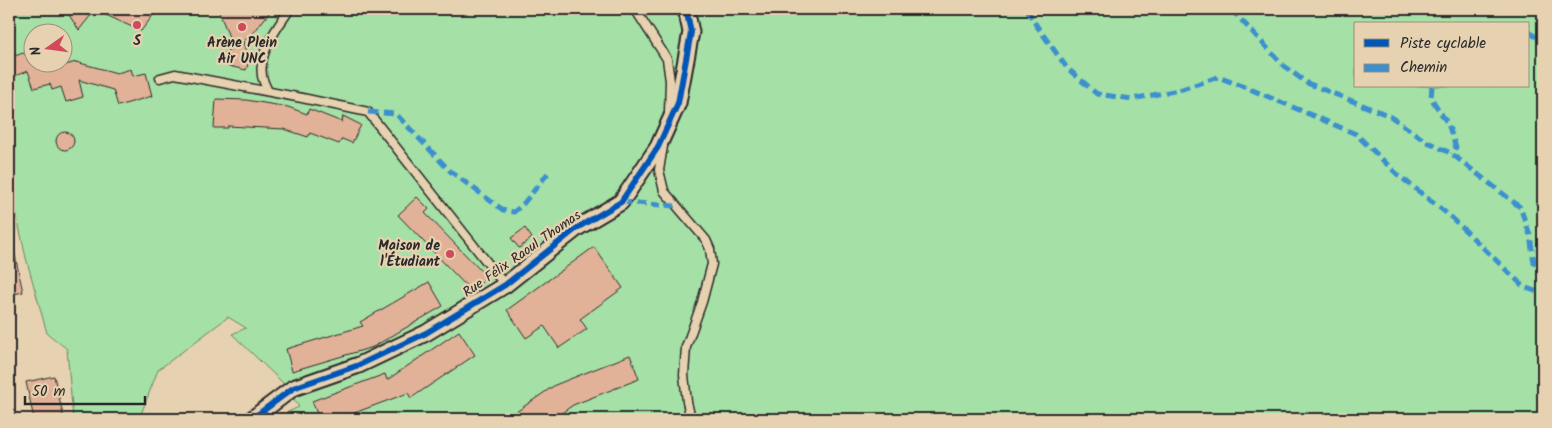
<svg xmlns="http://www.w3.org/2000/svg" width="1552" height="428" viewBox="0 0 1552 428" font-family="Kalam,sans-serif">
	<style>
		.green { fill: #a5e0a6; stroke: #688668; fill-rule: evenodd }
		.building { fill: #e1b298; stroke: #2b2b2b }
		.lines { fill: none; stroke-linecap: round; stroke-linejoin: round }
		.lane-casing { stroke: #2b2b2b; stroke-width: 11 }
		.street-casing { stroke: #2b2b2b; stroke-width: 19 }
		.lane { stroke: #e6d1b0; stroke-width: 8 }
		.street { stroke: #e6d1b0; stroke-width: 15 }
		.quiet { stroke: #3b90cd; stroke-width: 5; stroke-dasharray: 10 5; stroke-linecap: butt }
		.cycleway-casing { stroke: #e6d1b0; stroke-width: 9 }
		.cycleway { stroke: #0057b8; stroke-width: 6 }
		.poi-dot { fill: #d1495b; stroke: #e6d1b0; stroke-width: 2 }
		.labels { text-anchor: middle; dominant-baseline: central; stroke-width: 4.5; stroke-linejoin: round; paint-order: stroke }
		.poi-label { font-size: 14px; font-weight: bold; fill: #2b2b2b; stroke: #e6d1b0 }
		.street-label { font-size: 14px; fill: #2b2b2b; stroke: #e6d1b0 }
	</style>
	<rect width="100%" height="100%" fill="#e6d1b0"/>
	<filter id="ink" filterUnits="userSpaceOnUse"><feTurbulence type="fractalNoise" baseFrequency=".02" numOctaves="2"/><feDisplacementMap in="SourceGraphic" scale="10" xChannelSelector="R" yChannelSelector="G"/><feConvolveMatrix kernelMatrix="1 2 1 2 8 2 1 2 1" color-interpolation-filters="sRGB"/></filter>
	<g filter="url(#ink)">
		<path class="green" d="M 9,9 L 1543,9 L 1543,419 L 272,419 L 299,407 L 285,385 L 232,334 L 246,328 L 228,317 L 158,370 L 139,419 L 73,419 L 67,349 L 47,333 L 26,258 L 9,181 ZM 1356,24 L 1528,24 L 1528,86 L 1356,86 ZM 32,32 L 62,32 L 62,62 L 32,62 Z"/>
		<g class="building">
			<path d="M 65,9 L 158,9 L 141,31 L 95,10 L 79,30 Z"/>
			<path d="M 218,9 L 272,9 L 255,31 L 243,42 L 249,61 L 246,70 L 224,65 L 222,60 L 223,54 L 233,47 Z"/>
			<path d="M 23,53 L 26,55 L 32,53 L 32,62 L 57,62 L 58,67 L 76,62 L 117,73 L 131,69 L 133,76 L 146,73 L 152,96 L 118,106 L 113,90 L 79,80 L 83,97 L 66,102 L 61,87 L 52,90 L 50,84 L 34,88 L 28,71 L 9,78 L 9,58 Z"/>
			<path d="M 216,99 L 246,100 L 288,107 L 307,114 L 309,109 L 342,122 L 343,116 L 361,125 L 352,143 L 342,139 L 339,144 L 310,133 L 308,137 L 284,129 L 228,126 L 228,128 L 214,128 Z"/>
			<circle cx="65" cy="141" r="9"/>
			<path d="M 417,197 L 429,209 L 425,213 L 487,277 L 472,292 L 398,215 Z"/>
			<path d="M 525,228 L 532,238 L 519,248 L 511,238 Z"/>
			<path d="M 594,247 L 623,288 L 580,319 L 587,329 L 559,348 L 544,326 L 526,338 L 507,310 Z"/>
			<path d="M 9,251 L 14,251 L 23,292 L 9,295 Z"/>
			<path d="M 429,282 L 443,306 L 373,347 L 292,371 L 286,349 L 363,326 L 360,322 Z"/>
			<path d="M 459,331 L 475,355 L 411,398 L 408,393 L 338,419 L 319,419 L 312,401 L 385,374 L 387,380 Z"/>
			<path d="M 630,355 L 639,379 L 573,405 L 553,419 L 506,419 L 555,385 Z"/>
			<path d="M 54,376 L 64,419 L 34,419 L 26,382 Z"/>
		</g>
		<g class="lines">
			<g class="lane-casing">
				<g id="lane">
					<path d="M 635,9 L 667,59 L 670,81 L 669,112"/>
					<path d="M 160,78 L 175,74 L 302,98 L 368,112 L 505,285"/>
					<path d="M 268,91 C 266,87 263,81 262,76 C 258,52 277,28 290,9"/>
					<path d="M 663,146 L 659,170 L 664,191 L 706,240 L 710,249 L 712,264 L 702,302 L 686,347 L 684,375 L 687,402 L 691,419"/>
				</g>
			</g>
			<g class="street-casing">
				<path id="street" d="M 252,419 L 293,388 L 359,365 L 426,333 L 505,285 L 577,228 L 621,202 L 658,147 L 678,103 L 691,32 L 686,9"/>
			</g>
			<use href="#lane" class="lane"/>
			<use href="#street" class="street"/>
			<g class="quiet">
				<path d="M 1027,9 L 1034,22 L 1067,68 L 1097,94 L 1132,99 L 1179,90 L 1218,77 L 1250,89 L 1356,134 L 1397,174 L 1450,216 L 1524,287 L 1543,294"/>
				<path d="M 1231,9 L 1284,66 L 1307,83 L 1390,116 L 1424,140 L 1452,154 L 1520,207 L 1530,235 L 1534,263 L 1543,267"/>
				<path d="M 1528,32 L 1543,41"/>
				<path d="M 1432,86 L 1431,98 L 1448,124 L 1456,147 L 1452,154"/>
				<path d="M 368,112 L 396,114 L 450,171 L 503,210 L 514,212 L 523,204 L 549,172"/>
				<path d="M 621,202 L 675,206"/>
			</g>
			<g class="cycleway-casing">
				<path id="cycleway" d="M 252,419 L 293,388 L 359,365 L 426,333 L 505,285 L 577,228 L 621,202 L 658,147 L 678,103 L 691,32 L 686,9"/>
			</g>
			<use href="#cycleway" class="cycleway"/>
		</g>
	</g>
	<g class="poi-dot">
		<circle cx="137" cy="25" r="5"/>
		<circle cx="242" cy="27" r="5"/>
		<circle cx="450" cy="254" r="5"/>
	</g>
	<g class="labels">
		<g class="poi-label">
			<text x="137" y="41">S</text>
			<text x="242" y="43">Arène Plein<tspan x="242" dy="16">Air UNC</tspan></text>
			<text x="440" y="246" text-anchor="end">Maison de<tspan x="440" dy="16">l'Étudiant</tspan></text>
		</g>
		<g class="street-label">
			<text transform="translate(522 254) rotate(-35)">Rue Félix Raoul Thomas</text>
		</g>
	</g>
	<rect width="1552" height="428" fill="none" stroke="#e6d1b0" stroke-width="30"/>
	<rect x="15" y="15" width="1522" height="398" fill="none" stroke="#2b2b2b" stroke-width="2" filter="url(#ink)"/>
	<rect x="1354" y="22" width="175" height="65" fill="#e6d1b0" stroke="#9b8f7b"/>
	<rect x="1364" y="39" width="25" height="8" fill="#0057b8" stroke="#9b8f7b"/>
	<text x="1400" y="48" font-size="15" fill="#2b2b2b">Piste cyclable</text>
	<rect x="1364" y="64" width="25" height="8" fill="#3b90cd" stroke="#9b8f7b"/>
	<text x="1400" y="72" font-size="15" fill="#2b2b2b">Chemin</text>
	<g transform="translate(48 48) rotate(256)"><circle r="24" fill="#e6d1b0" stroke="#9b8f7b"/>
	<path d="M0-4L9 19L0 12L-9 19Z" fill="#d1495b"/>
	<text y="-8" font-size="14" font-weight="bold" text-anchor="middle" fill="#2b2b2b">N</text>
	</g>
	<path d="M25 396v8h120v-8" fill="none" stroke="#2b2b2b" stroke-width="2.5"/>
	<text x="32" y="396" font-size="15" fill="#2b2b2b" stroke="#e6d1b0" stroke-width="4" paint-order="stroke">50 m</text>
</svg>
